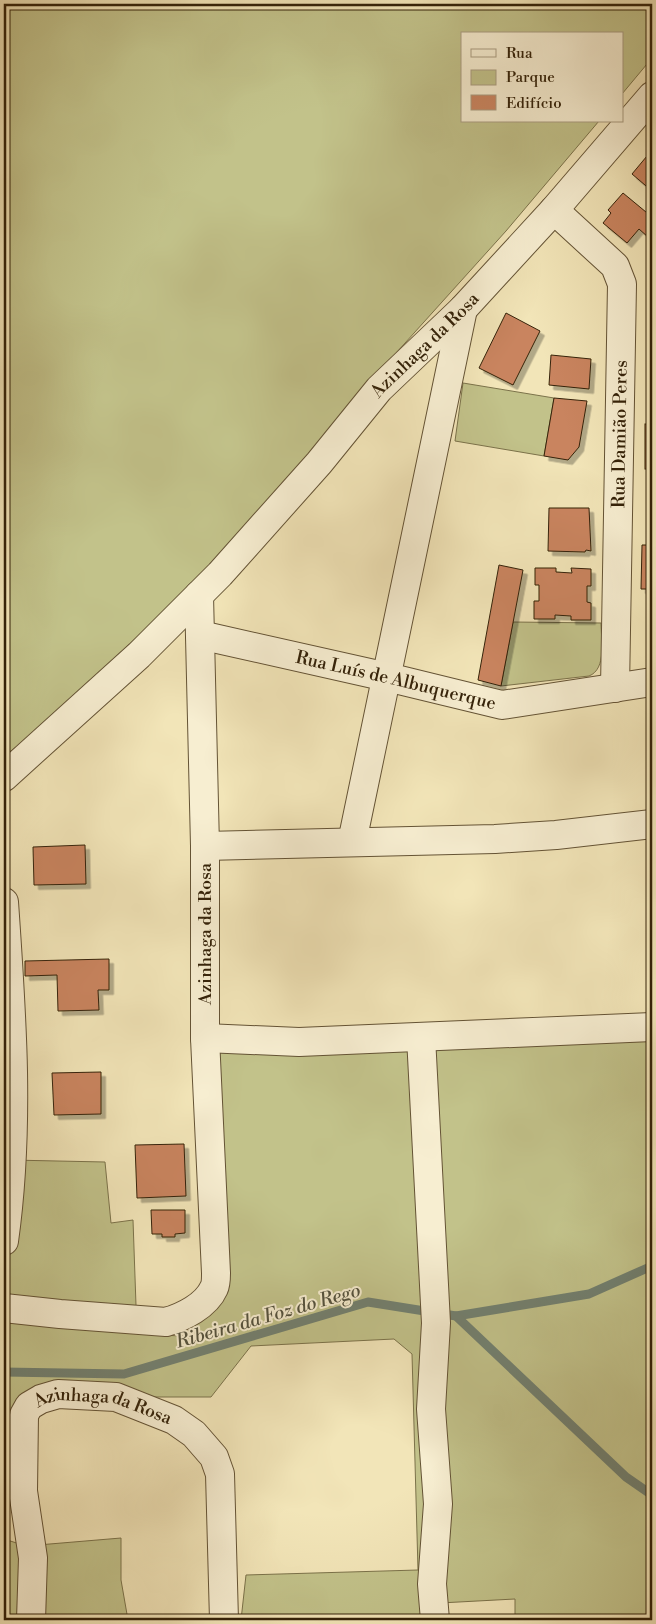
<svg xmlns="http://www.w3.org/2000/svg" width="656" height="1624" viewBox="0 0 656 1624" font-family="'Libre Bodoni',serif">
	<style>
		.green { fill: #c2c28a; stroke: #7b724a }
		.lines { fill: none; stroke-linecap: round; stroke-linejoin: round }
		.stream { stroke: #728070; stroke-width: 9 }
		.building { fill: #c9845f; stroke: #342209; filter: url(#shadow) }
		.minor-casing { stroke: #645335; stroke-width: 30 }
		.minor { stroke: #f7eed1; stroke-width: 28 }
		.labels { text-anchor: middle; dominant-baseline: central; stroke-width: 4; stroke-linejoin: round; paint-order: stroke }
		.street-label { font-size: 18px; fill: #342209; stroke: #f7eed1 }
		.water-label { font-size: 19px; font-style: italic; fill: #53513d; stroke: #f7eed1 }
	</style>
	<defs>
		<filter id="shadow"><feDropShadow dx="4.5" dy="4.5" stdDeviation="0" flood-color="#0004"/></filter>
	</defs>
	<rect width="100%" height="100%" fill="#f2e5b8"/>
	<filter id="stains"><feTurbulence type="fractalNoise" baseFrequency=".004" numOctaves="4"/><feColorMatrix values="0 0 0 0 .2 0 0 0 0 .09 0 0 0 0 .02 0 0 0 .5 -.17"/></filter>
	<radialGradient id="worn" r=".72"><stop offset=".6" stop-color="#630" stop-opacity="0"/><stop offset="1" stop-color="#630" stop-opacity=".3"/></radialGradient>
	<g class="green">
		<path d="M 4,4 L 652,4 L 652,58 L 622,94 L 622,34 L 462,34 L 462,121 L 599,121 L 506,231 L 378,373 L 244,537 L 30,737 L 4,756 Z"/>
		<path d="M 463,383 L 554,398 L 544,456 L 455,441 Z"/>
		<path d="M 513,622 L 601,623 C 601,639 607,669 589,676 L 501,686 Z"/>
		<path d="M 4,1026 L 10,1160 L 105,1162 L 111,1223 L 133,1220 L 137,1334 L 182,1336 L 220,1303 L 211,1050 L 652,1038 L 652,1620 L 515,1620 L 515,1599 L 440,1603 L 420,1620 L 241,1620 L 246,1575 L 418,1570 L 412,1354 L 394,1339 L 251,1346 L 211,1397 L 28,1397 L 4,1418 Z"/>
		<path d="M 121,1538 L 121,1580 L 128,1620 L 4,1620 L 4,1539 L 26,1546 Z"/>
	</g>
	<g class="lines">
		<g class="stream">
			<path d="M 456,1316 L 589,1294 L 652,1266"/>
			<path d="M 4,1372 L 124,1374 L 368,1302 L 456,1316 L 626,1477 L 652,1495"/>
		</g>
	</g>
	<g class="building">
		<path d="M 652,150 L 652,191 L 632,174 Z"/>
		<path d="M 623,193 L 652,217 L 652,232 L 648,237 L 639,229 L 627,243 L 603,223 L 611,213 L 608,210 Z"/>
		<path d="M 649,262 L 652,262 L 652,302 L 648,302 Z"/>
		<path d="M 506,313 L 540,331 L 513,385 L 479,368 Z"/>
		<rect x="647" y="314" width="5" height="43"/>
		<path d="M 551,355 L 591,359 L 589,389 L 549,385 Z"/>
		<path d="M 648,371 L 652,371 L 652,406 L 647,406 Z"/>
		<path d="M 554,398 L 587,401 L 579,447 L 568,460 L 544,456 Z"/>
		<rect x="645" y="424" width="7" height="45"/>
		<rect x="648" y="485" width="4" height="44"/>
		<path d="M 549,508 L 589,508 L 591,551 L 586,550 L 585,552 L 548,551 Z"/>
		<path d="M 642,545 L 652,545 L 652,589 L 641,589 Z"/>
		<path d="M 499,565 L 523,570 L 501,686 L 478,680 Z"/>
		<path d="M 535,568 L 556,568 L 556,572 L 572,573 L 571,568 L 591,569 L 591,586 L 587,586 L 587,602 L 591,603 L 591,620 L 571,620 L 571,616 L 555,615 L 555,619 L 534,619 L 534,601 L 539,601 L 539,585 L 535,585 Z"/>
		<path d="M 85,845 L 86,884 L 34,885 L 33,847 Z"/>
		<path d="M 109,959 L 109,990 L 98,990 L 99,1010 L 58,1011 L 57,975 L 25,976 L 25,961 Z"/>
		<path d="M 101,1072 L 101,1114 L 54,1115 L 52,1073 Z"/>
		<path d="M 184,1144 L 186,1196 L 137,1198 L 135,1145 Z"/>
		<path d="M 151,1210 L 185,1210 L 185,1233 L 175,1234 L 175,1237 L 162,1237 L 162,1234 L 152,1234 Z"/>
	</g>
	<g class="lines">
		<g class="minor-casing">
			<g id="minor">
				<path d="M 554,210 L 615,266 L 622,284 L 615,688"/>
				<path id="s1" d="M 200,635 L 387,677 L 502,705 L 652,682"/>
				<path id="s2" d="M 4,777 L 139,655 L 220,574 L 319,463 L 379,389 L 463,309 L 554,210 L 652,96"/>
				<path d="M 352,842 L 463,309"/>
				<path d="M 205,846 L 495,839 L 556,835 L 652,824"/>
				<path d="M 4,902 C 12,1016 20,1127 4,1241"/>
				<path d="M 421,1037 L 436,1323 L 431,1409 L 438,1504 L 432,1584 L 435,1620"/>
				<path d="M 205,1038 L 299,1042 L 652,1027"/>
				<path d="M 4,1308 L 60,1314 L 166,1322 C 183,1317 206,1306 214,1288 C 216,1284 216,1278 216,1273 L 205,1038 L 205,846 L 199,595"/>
				<path id="s3" d="M 31,1620 L 33,1558 L 23,1491 L 24,1415 L 29,1406 L 41,1399 L 58,1394 L 116,1397 L 174,1420 L 194,1434 L 214,1457 L 220,1474 L 224,1620"/>
			</g>
		</g>
		<use href="#minor" class="minor"/>
	</g>
	<g class="labels">
		<g class="street-label">
			<text stroke="none"><textPath href="#s2" startOffset="604">Azinhaga da Rosa</textPath></text>
			<text transform="translate(620 434) rotate(-89)">Rua Damião Peres</text>
			<text stroke="none"><textPath href="#s1" startOffset="201">Rua Luís de Albuquerque</textPath></text>
			<text transform="translate(205 934) rotate(-90)">Azinhaga da Rosa</text>
			<text stroke="none"><textPath href="#s3" startOffset="294">Azinhaga da Rosa</textPath></text>
		</g>
		<g class="water-label">
			<text transform="translate(268 1316) rotate(-16)">Ribeira da Foz do Rego</text>
		</g>
	</g>
	<rect width="656" height="1624" fill="none" stroke="#f2e5b8" stroke-width="20"/>
	<rect x="5" y="5" width="646" height="1614" fill="none" stroke="#342209" stroke-width="2.5"/>
	<rect x="10" y="10" width="636" height="1604" fill="none" stroke="#342209"/>
	<rect x="461" y="32" width="162" height="90" fill="#f7eed1" stroke="#a99c81"/>
	<rect x="471" y="49" width="25" height="8" fill="#f7eed1" stroke="#a99c81"/>
	<text x="506" y="58" font-size="15" fill="#342209">Rua</text>
	<rect x="471" y="70" width="25" height="15" fill="#c2c28a" stroke="#a99c81"/>
	<text x="506" y="82" font-size="15" fill="#342209">Parque</text>
	<rect x="471" y="95" width="25" height="15" fill="#c9845f" stroke="#a99c81"/>
	<text x="506" y="108" font-size="15" fill="#342209">Edifício</text>
	<rect width="100%" height="100%" filter="url(#stains)"/>
	<rect width="100%" height="100%" fill="url(#worn)"/>
</svg>
